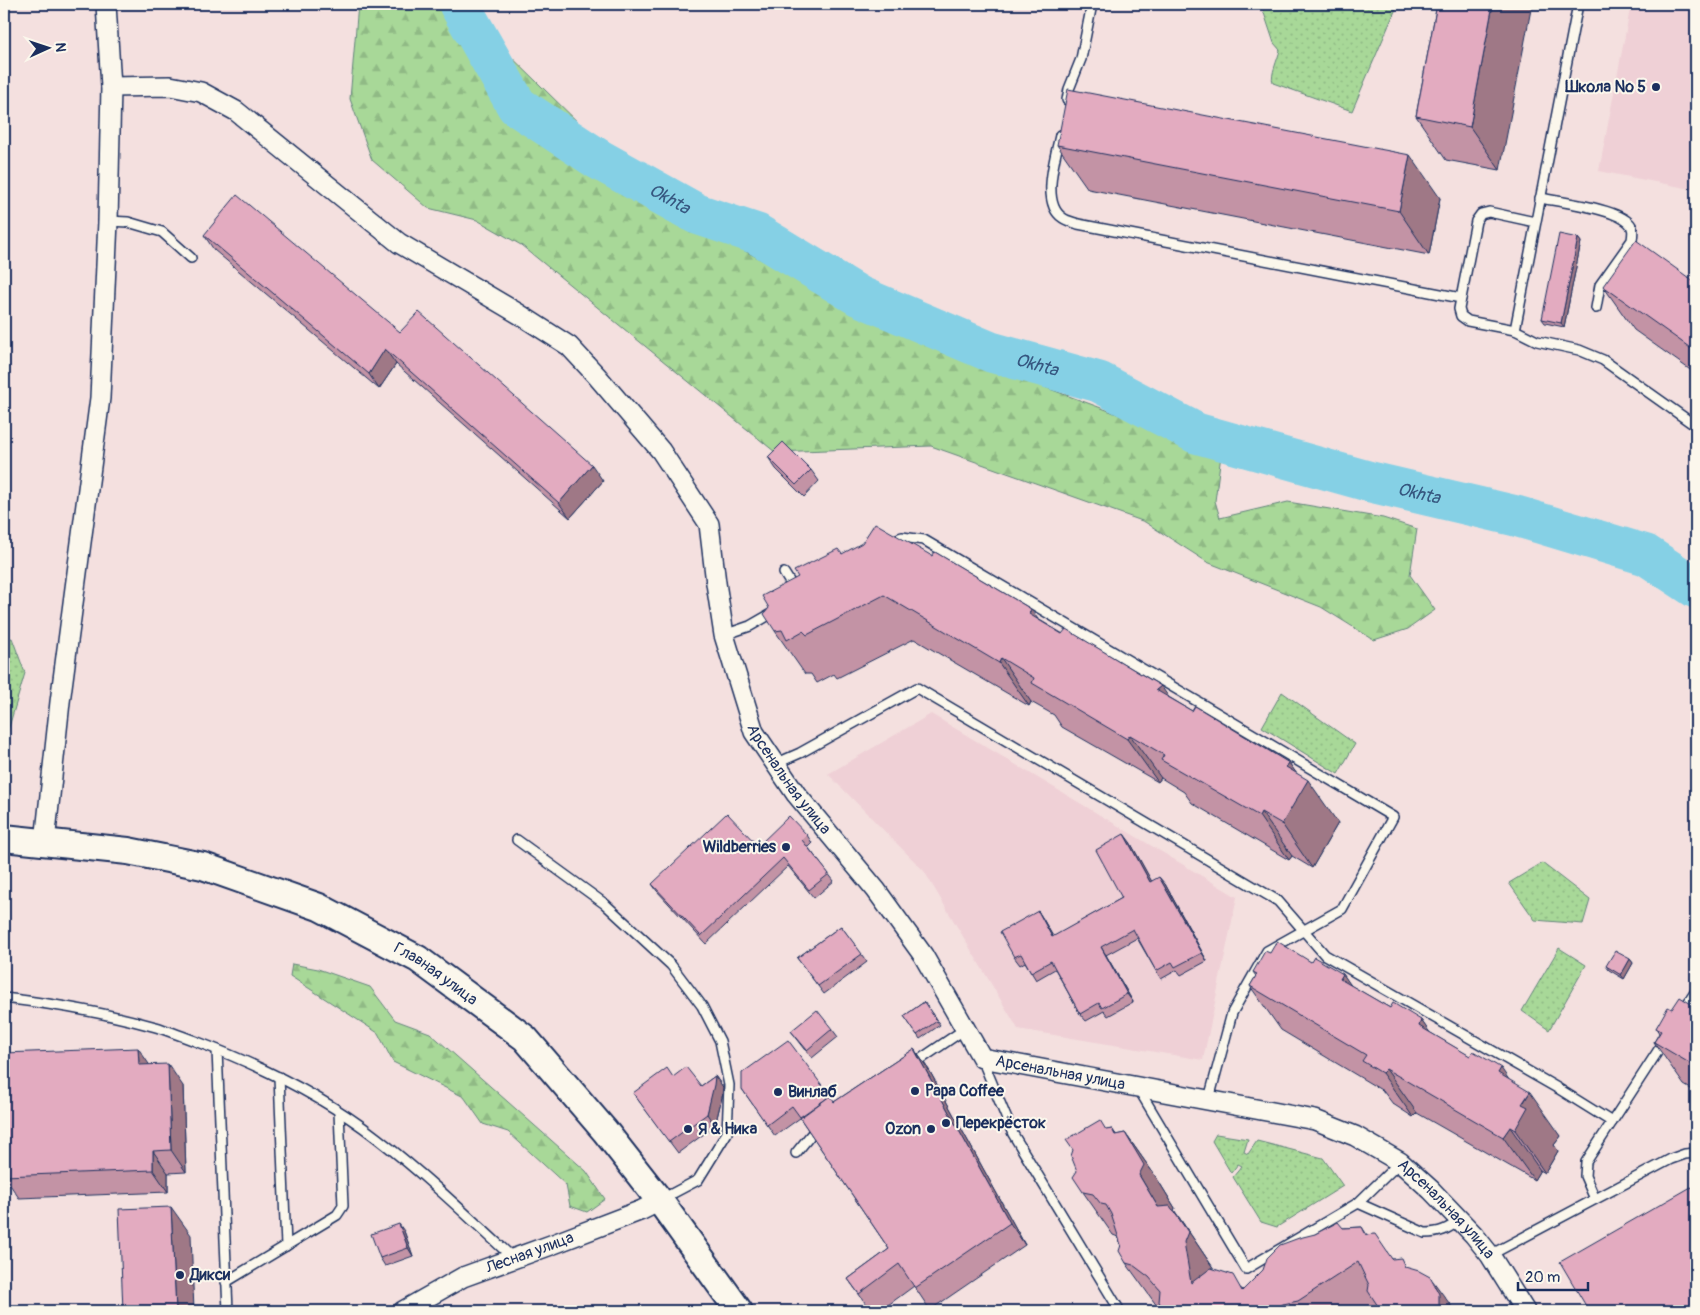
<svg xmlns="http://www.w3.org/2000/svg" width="1700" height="1315" viewBox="0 0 1700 1315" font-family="Pangolin,sans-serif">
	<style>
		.built { fill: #efd0d6 }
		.grass { fill: url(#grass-dots); stroke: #62847b }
		.forest { fill: url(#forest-firs); stroke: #62847b }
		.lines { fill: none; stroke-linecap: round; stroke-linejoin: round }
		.river { stroke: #85d0e5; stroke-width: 41 }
		.lane-casing { stroke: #1b2f5e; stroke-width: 12 }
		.street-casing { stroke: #1b2f5e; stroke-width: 22 }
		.secondary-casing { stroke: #1b2f5e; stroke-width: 30 }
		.lane { stroke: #fbf7ec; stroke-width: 9 }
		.street { stroke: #fbf7ec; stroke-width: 19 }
		.secondary { stroke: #fbf7ec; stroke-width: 26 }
		.wall { fill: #c393a5; stroke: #1b2f5e }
		.shaded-wall { fill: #9f7886; stroke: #1b2f5e }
		.building { fill: #e3abc0; stroke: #1b2f5e }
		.poi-dot { fill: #1b2f5e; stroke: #fbf7ec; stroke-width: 2 }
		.labels { text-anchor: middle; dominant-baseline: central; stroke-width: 4; stroke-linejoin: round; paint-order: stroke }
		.poi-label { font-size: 16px; font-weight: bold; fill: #1b2f5e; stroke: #fbf7ec; text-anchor: start }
		.street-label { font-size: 16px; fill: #1b2f5e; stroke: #fbf7ec }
		.water-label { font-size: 18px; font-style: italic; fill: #365780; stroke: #fbf7ec }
	</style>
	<defs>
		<pattern id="grass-dots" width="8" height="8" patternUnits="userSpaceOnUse" patternTransform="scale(1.25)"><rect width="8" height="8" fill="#a8d898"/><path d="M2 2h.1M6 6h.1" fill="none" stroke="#90ba85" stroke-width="1.8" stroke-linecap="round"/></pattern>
		<pattern id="forest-firs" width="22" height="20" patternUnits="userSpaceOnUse" patternTransform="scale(1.25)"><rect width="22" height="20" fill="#a8d898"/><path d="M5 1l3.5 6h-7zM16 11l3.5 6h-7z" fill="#90ba85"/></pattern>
	</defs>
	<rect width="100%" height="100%" fill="#f4e0df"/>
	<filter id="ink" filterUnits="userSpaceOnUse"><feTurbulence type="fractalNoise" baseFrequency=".02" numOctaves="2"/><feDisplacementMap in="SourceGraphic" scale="10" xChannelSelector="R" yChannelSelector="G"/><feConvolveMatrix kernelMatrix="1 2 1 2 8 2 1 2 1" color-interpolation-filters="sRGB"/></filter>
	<g filter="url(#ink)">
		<g class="built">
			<path d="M 1631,4 L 1696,4 L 1696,190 L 1599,171 Z"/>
			<path d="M 931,714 L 1237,897 L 1203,1060 L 1018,1029 L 924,871 L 828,774 Z"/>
		</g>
		<g class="grass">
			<path d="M 1261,4 L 1398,4 L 1352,111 L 1273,83 C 1270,75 1278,59 1280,50 L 1274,43 Z"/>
			<path d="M 12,638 L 25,673 L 4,744 L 4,640 Z"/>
			<path d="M 1282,692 L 1355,744 L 1338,774 L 1262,727 Z"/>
			<path d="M 1542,863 L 1590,900 L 1583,924 L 1535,920 L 1509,883 Z"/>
			<path d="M 1559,948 L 1586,965 L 1549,1030 L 1522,1011 Z"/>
			<path d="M 1216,1134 L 1248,1139 L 1244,1152 L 1248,1154 L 1257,1141 L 1323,1158 L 1343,1186 L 1277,1227 L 1261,1222 L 1233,1177 L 1242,1166 L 1238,1164 L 1231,1173 L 1212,1141 Z"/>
		</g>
		<g class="forest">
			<path d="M 358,4 L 474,4 L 492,38 L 592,136 L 717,236 L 842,303 L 957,355 L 1104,409 L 1221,455 L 1215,501 L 1220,518 L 1288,502 L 1383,518 L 1417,529 L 1410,575 L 1435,610 L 1408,629 L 1374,640 L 1321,607 L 1207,562 L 1145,522 L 931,446 L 775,452 L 521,245 L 477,220 L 428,208 L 372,160 L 350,99 Z"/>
			<path d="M 292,964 L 318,969 L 370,987 L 395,1020 L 430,1033 L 586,1171 L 605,1199 L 587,1212 L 570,1206 L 566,1185 L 508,1132 L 483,1124 L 464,1097 L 393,1062 L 378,1033 L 290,976 Z"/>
		</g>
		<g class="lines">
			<path class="river" id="s1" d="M 459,4 L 517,106 L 598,159 L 697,214 L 757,234 L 859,296 L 991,352 L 1099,382 L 1196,433 L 1371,482 L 1516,516 L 1646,555 L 1696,588"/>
			<g class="lane-casing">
				<g id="lane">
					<path d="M 1067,100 L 1069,89 L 1081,59 L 1092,4"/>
					<path d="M 1060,135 C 1056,156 1040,203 1063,218 C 1067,221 1073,222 1078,224 L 1461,298"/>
					<path d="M 1540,198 C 1562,202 1612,208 1628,222 C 1634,227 1633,233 1632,240 L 1600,285 L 1596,308"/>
					<path d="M 108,221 L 128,222 L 162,232 L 191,258"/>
					<path d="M 1535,222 L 1489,212 L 1481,214 L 1476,221 L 1459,309 L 1461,316 L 1468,321 L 1515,330 L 1537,341 L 1579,350 L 1603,360 L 1696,426"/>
					<path d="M 1515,330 L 1578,4"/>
					<path d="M 889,542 L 902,537 L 924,540 L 1393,817 L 1342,909 L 1267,951 L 1232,1013 L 1209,1099"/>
					<path d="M 784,573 L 796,592"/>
					<path d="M 724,635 L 750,626 L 776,611"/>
					<path d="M 775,764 L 800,753 L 917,688 L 1278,901 L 1325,955 L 1559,1089 L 1612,1122"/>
					<path d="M 517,840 L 605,904 L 671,965 L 702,1006 L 720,1041 L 729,1085 L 727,1133 L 698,1180 L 662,1199"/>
					<path d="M 4,998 C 55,1004 106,1013 156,1027 C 169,1031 182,1036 195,1041 C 259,1065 323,1096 377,1138 C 425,1175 469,1217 513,1258"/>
					<path d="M 1682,1012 L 1696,991"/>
					<path d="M 217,1050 L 228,1311"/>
					<path d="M 982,1059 L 1013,1134 L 1120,1311"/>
					<path d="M 912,1065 L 965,1029"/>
					<path d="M 279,1077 L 286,1246"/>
					<path d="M 1138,1088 L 1246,1269 L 1358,1203 L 1425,1233 C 1440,1233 1448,1229 1460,1220"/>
					<path d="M 796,1153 L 814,1131 L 820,1127"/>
					<path d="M 1595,1199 L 1585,1176 L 1586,1162 L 1665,1040"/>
					<path d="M 1358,1203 L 1400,1162"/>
					<path d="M 1490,1255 L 1671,1159 L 1685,1154 L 1696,1153"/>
					<path d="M 226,1282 L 337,1215 L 343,1206 L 339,1112"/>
				</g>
			</g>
			<g class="street-casing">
				<g id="street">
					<path id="s2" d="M 111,87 L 170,86 L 201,92 L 236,111 L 399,243 L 519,314 L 569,346 L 596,375 L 661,451 L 709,524 L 716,583 L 724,635 L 754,732 L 796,794 L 876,890 L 923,955 L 982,1058 L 1315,1120 L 1355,1136 L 1400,1162 L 1431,1190 L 1474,1235 L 1490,1255 L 1525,1311"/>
					<path d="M 45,842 L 60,702 L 100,398 L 108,221 L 111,87 L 106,4"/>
					<path id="s3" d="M 403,1311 L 463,1277 L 551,1245 L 642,1210 L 660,1201"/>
				</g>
			</g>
			<g class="secondary-casing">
				<g id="secondary">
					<path id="s4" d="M 4,838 L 128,851 L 203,866 L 319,907 L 418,959 L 525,1038 L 605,1131 L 660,1201 L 739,1311"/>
				</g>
			</g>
			<use href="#lane" class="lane"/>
			<use href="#street" class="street"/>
			<use href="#secondary" class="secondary"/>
		</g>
		<g class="wall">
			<path d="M 1437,4 L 1500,170 L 1446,160 L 1416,116 Z"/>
			<path d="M 1057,145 L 1440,198 L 1429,255 L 1088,189 Z"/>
			<path d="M 204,235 L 400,332 L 603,481 L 570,518 L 396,364 L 379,389 L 214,250 Z"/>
			<path d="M 1578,238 L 1581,242 L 1564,327 L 1545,323 L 1542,319 Z"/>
			<path d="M 1696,283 L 1696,374 L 1634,330 L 1603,286 Z"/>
			<path d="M 768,457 L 811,470 L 819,481 L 804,497 L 776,469 Z"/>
			<path d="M 842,554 L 1038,619 L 1192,711 L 1289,763 L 1296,773 L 1338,823 L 1312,868 L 1292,856 L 1289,860 L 1192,803 L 1184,792 L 1161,778 L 1158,782 L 1062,727 L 1054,715 L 1031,702 L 1029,706 L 914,639 L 837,678 L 834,674 L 817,683 L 811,674 L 805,674 L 775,631 Z"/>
			<path d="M 807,835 L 812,843 L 808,847 L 834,881 L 814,898 L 788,866 L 706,944 L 657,891 L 652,884 L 758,846 Z"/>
			<path d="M 1130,842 L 1151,881 L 1165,884 L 1207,961 L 1181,975 L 1177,970 L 1161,979 L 1156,971 L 1137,938 L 1106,955 L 1133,1002 L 1108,1016 L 1104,1011 L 1086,1021 L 1080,1014 L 1055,969 L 1036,980 L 1025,962 L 1020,965 L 1014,957 L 1038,911 L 1043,919 L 1053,937 L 1122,898 Z"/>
			<path d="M 841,926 L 867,962 L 824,994 L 797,958 Z"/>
			<path d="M 1270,953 L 1311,962 L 1343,974 L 1350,985 L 1390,1008 L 1421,1020 L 1429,1032 L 1508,1079 L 1561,1136 L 1554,1145 L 1558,1151 L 1545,1173 L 1540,1170 L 1534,1180 L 1417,1113 L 1413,1117 L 1393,1104 L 1383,1091 L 1281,1030 L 1250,986 L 1256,976 L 1253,972 Z"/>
			<path d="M 1630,959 L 1633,963 L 1624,979 L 1609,970 L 1606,966 Z"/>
			<path d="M 924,1002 L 940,1025 L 920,1039 L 904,1016 Z"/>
			<path d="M 1696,1007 L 1696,1092 L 1684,1085 L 1654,1042 L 1659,1033 L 1656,1028 L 1672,1009 Z"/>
			<path d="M 832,1029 L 838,1037 L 812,1058 L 791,1031 Z"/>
			<path d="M 914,1049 L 929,1070 L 1025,1245 L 930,1310 L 914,1286 L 880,1311 L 871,1311 L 848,1279 L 889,1249 L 800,1118 L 775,1136 L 742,1089 L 834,1102 Z"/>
			<path d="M 150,1065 L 183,1086 L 186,1172 L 168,1173 L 168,1192 L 19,1198 L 4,1176 Z"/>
			<path d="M 715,1076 L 723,1087 L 722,1097 L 715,1126 L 678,1153 L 633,1093 L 673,1077 L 701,1086 Z"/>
			<path d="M 1112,1129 L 1116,1135 L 1125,1133 L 1156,1177 L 1175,1208 L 1174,1210 L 1214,1269 L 1243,1290 L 1343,1228 L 1362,1227 L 1367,1235 L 1392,1259 L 1407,1268 L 1455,1311 L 1166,1311 L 1164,1309 L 1157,1306 L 1126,1263 L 1118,1237 L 1113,1235 L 1083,1192 L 1107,1130 Z"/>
			<path d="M 404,1231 L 413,1256 L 385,1266 L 380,1258 Z"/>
		</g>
		<g class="shaded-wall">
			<path d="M 1493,4 L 1532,4 L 1500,170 L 1470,127 Z"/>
			<path d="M 1410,155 L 1440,198 L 1429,255 L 1399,211 Z"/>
			<path d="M 1578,238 L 1581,242 L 1564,327 L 1561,323 Z"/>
			<path d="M 385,349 L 396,364 L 379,389 L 369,374 Z"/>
			<path d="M 592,465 L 603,481 L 570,518 L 559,503 Z"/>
			<path d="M 1031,609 L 1061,653 L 1029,614 Z"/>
			<path d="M 1001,658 L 1031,702 L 1029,706 L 999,663 Z"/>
			<path d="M 1161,686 L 1191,729 L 1156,690 Z"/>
			<path d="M 1130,735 L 1161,778 L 1158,782 L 1127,739 Z"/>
			<path d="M 1289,763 L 1305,785 L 1308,780 L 1338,823 L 1312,868 L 1282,824 L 1286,767 Z"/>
			<path d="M 1261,812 L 1292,856 L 1289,860 L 1259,816 Z"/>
			<path d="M 1124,834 L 1130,842 L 1156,889 L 1150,882 Z"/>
			<path d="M 1159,877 L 1165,884 L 1207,961 L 1202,953 Z"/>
			<path d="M 1038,911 L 1043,919 L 1058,945 L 1052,937 Z"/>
			<path d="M 1101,947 L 1106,955 L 1133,1002 L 1127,994 Z"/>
			<path d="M 1630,959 L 1633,963 L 1624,979 L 1621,975 Z"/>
			<path d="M 1343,974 L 1373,1017 L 1340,979 Z"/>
			<path d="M 1421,1020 L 1452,1064 L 1419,1026 Z"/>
			<path d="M 138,1048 L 153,1070 L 139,1065 Z"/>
			<path d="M 914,1049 L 929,1070 L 1025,1245 L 1010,1223 Z"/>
			<path d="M 168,1064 L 183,1086 L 186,1172 L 171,1150 Z"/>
			<path d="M 1501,1068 L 1524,1102 L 1530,1092 L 1561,1136 L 1554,1145 L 1558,1151 L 1545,1173 L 1515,1130 L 1498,1073 Z"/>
			<path d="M 1386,1069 L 1417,1113 L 1413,1117 L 1382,1073 Z"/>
			<path d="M 715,1076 L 723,1087 L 722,1097 L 715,1126 L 707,1114 Z"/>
			<path d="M 1510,1127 L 1540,1170 L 1534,1180 L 1503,1137 Z"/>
			<path d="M 1112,1129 L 1141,1170 L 1125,1133 L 1156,1177 L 1175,1208 L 1174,1210 L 1218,1275 L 1191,1283 L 1158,1207 Z"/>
			<path d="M 153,1151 L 168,1173 L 168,1192 L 153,1170 Z"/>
			<path d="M 171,1207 L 191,1235 L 194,1311 L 176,1311 Z"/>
			<path d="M 399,1224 L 404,1231 L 413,1256 L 408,1248 Z"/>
			<path d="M 1430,1277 L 1455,1311 L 1438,1311 Z"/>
		</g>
		<g class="building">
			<path d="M 1437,4 L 1493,4 L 1470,127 L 1416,116 Z"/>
			<path d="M 1068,89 L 1410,155 L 1399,211 L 1057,145 Z"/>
			<path d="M 237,195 L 400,332 L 419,312 L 592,465 L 559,503 L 385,349 L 369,374 L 204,235 Z"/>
			<path d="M 1559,234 L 1578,238 L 1561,323 L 1542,319 Z"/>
			<path d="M 1636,240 L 1696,283 L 1696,352 L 1603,286 Z"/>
			<path d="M 783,442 L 811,470 L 796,485 L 768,457 Z"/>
			<path d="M 875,523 L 932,556 L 935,552 L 1031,609 L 1029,614 L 1062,634 L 1066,629 L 1161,686 L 1156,690 L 1192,711 L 1195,706 L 1289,763 L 1286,767 L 1308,780 L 1282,824 L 1261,812 L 1259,816 L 1161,760 L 1164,755 L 1130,735 L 1127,739 L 1032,683 L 1034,678 L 1001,658 L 999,663 L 884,595 L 807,635 L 803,631 L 787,640 L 782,630 L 775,631 L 764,614 L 769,608 L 762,596 L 798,577 L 794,571 L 838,549 L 842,554 L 862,543 Z"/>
			<path d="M 727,813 L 758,846 L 789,816 L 807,835 L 802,840 L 829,874 L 809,890 L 783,858 L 701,936 L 652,884 Z"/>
			<path d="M 1124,834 L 1150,882 L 1159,877 L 1202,953 L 1175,967 L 1172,962 L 1156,971 L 1133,929 L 1101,947 L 1127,994 L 1102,1008 L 1099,1003 L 1080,1014 L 1051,961 L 1031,972 L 1021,954 L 1014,957 L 1000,932 L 1038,911 L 1052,937 L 1122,898 L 1096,850 Z"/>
			<path d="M 841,926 L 862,954 L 818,986 L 797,958 Z"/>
			<path d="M 1277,941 L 1311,962 L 1314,957 L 1343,974 L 1340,979 L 1390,1008 L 1393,1003 L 1421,1020 L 1419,1026 L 1470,1056 L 1473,1051 L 1501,1068 L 1498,1073 L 1530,1092 L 1522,1104 L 1528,1107 L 1515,1130 L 1510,1127 L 1503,1137 L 1386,1069 L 1382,1073 L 1362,1061 L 1366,1055 L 1250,986 L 1257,974 L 1253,972 L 1265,951 L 1270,953 Z"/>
			<path d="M 1615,951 L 1630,959 L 1621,975 L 1606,966 Z"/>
			<path d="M 1680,997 L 1696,1007 L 1696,1067 L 1654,1042 L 1661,1031 L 1656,1028 L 1668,1007 L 1672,1009 Z"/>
			<path d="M 924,1002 L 937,1021 L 917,1035 L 904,1016 Z"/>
			<path d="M 817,1010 L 832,1029 L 807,1050 L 791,1031 Z"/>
			<path d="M 788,1040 L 830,1096 L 800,1117 L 792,1106 L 767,1125 L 742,1089 L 742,1073 Z"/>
			<path d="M 138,1048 L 139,1065 L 168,1064 L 171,1150 L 153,1151 L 153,1170 L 4,1176 L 4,1053 Z"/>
			<path d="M 914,1049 L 1010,1223 L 915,1288 L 899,1264 L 859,1294 L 848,1279 L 889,1249 L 800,1118 L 830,1096 L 834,1102 Z"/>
			<path d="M 686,1067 L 701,1086 L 715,1076 L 714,1085 L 707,1114 L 669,1142 L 633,1093 L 667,1068 L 673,1077 Z"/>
			<path d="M 1100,1120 L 1106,1130 L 1112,1129 L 1115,1135 L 1125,1133 L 1144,1165 L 1139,1175 L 1158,1207 L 1170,1206 L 1188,1232 L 1184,1242 L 1191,1283 L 1211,1268 L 1233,1275 L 1242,1291 L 1263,1270 L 1267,1258 L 1280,1245 L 1299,1238 L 1315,1234 L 1338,1222 L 1343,1228 L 1362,1227 L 1366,1235 L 1375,1234 L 1392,1259 L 1401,1258 L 1405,1267 L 1419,1271 L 1430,1277 L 1439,1294 L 1439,1306 L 1438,1311 L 1374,1311 L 1378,1306 L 1368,1291 L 1369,1285 L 1358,1262 L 1298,1301 L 1283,1304 L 1272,1311 L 1166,1311 L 1159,1302 L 1160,1290 L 1149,1277 L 1133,1265 L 1126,1263 L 1119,1251 L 1121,1245 L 1111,1214 L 1106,1205 L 1101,1204 L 1093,1194 L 1083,1192 L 1073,1177 L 1077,1171 L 1071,1156 L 1073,1150 L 1066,1140 Z"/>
			<path d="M 1691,1187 L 1696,1190 L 1696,1311 L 1589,1311 L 1560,1262 Z"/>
			<path d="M 171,1207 L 176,1311 L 123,1311 L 119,1209 Z"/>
			<path d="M 399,1224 L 408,1248 L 380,1258 L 371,1234 Z"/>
		</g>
	</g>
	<g class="poi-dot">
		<circle cx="1656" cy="87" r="5"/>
		<circle cx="786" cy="847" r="5"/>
		<circle cx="915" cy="1091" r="5"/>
		<circle cx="778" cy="1092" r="5"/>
		<circle cx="946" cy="1123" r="5"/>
		<circle cx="688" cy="1129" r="5"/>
		<circle cx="931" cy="1129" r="5"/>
		<circle cx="180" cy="1275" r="5"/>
	</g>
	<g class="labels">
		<g class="poi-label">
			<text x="1646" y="87" text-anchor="end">Школа № 5</text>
			<text x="776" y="847" text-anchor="end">Wildberries</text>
			<text x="925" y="1091">Papa Coffee</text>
			<text x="788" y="1092">Винлаб</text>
			<text x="956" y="1123">Перекрёсток</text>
			<text x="698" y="1129">Я &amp; Ника</text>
			<text x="921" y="1129" text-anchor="end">Ozon</text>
			<text x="190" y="1275">Дикси</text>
		</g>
		<g class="street-label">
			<text stroke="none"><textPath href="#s2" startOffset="1038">Арсенальная улица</textPath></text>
			<text stroke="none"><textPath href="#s4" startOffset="459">Главная улица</textPath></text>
			<text stroke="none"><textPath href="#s2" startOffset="1458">Арсенальная улица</textPath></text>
			<text stroke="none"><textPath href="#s2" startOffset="1878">Арсенальная улица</textPath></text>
			<text stroke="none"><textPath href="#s3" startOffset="140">Лесная улица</textPath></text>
		</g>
		<g class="water-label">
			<text stroke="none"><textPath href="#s1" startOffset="296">Okhta</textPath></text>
			<text stroke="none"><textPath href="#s1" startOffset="701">Okhta</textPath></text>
			<text stroke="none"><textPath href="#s1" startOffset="1106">Okhta</textPath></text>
		</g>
	</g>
	<rect width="1700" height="1315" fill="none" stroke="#fbf7ec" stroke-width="20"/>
	<rect x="10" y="10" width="1680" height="1295" fill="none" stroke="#1b2f5e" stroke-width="2" filter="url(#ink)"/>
	<g transform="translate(48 48) rotate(87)" stroke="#fbf7ec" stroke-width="4" paint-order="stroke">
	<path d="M0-4L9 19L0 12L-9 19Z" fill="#1b2f5e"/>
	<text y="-8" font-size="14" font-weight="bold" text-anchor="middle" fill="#1b2f5e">N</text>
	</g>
	<path d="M1518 1282v8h70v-8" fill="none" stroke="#1b2f5e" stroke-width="2.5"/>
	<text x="1525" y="1282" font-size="15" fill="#1b2f5e" stroke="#fbf7ec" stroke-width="4" paint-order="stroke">20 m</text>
</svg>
